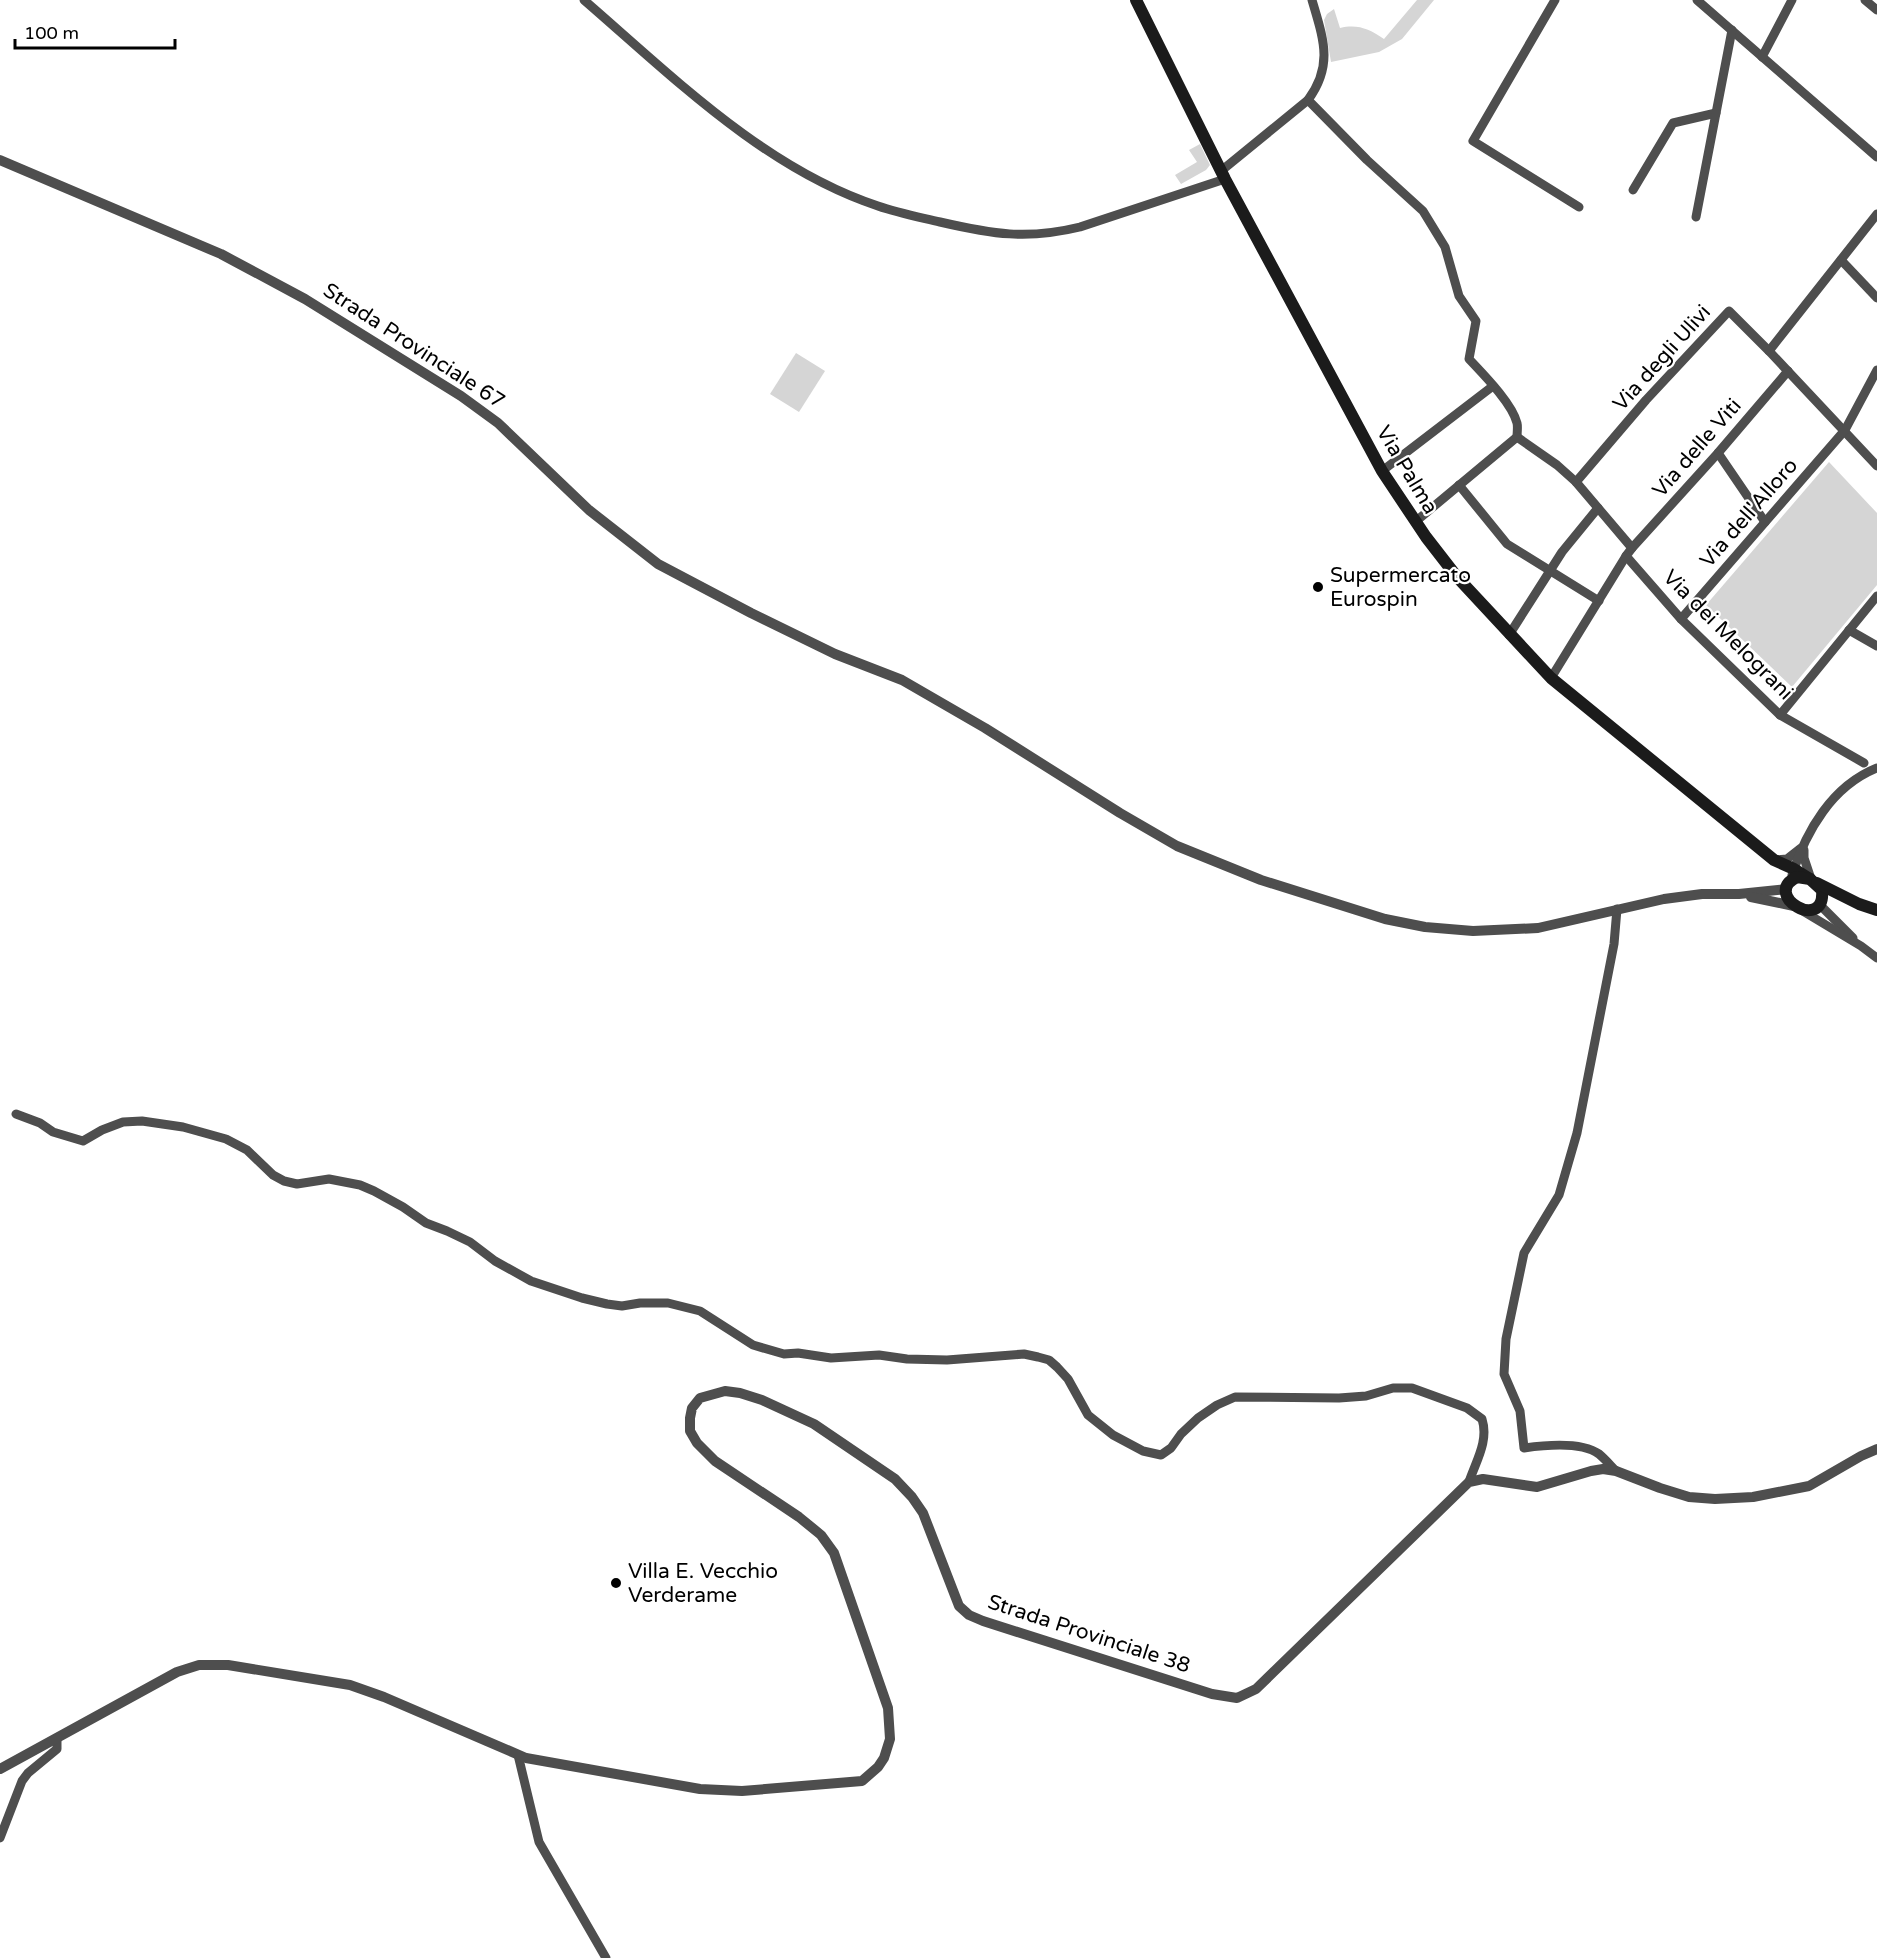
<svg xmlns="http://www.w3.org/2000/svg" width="1877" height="1958" viewBox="0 0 1877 1958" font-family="'Varela Round',sans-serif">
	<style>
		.green { fill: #d5d5d5 }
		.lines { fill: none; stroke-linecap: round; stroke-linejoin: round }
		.minor { stroke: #4e4e4e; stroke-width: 9 }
		.tertiary { stroke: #4e4e4e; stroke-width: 10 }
		.secondary { stroke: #1b1b1b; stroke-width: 12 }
		.poi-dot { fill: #000; stroke: #fff; stroke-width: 2 }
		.labels { text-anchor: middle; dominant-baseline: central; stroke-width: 4.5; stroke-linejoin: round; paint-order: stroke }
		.street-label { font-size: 21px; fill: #000; stroke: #fff }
		.poi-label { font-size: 21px; fill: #000; stroke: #fff; text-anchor: start }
	</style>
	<rect width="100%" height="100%" fill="#fff"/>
	<g class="green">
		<path d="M 1417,0 L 1434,0 L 1402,39 L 1379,52 L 1331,62 L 1324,20 L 1327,14 L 1334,9 L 1340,28 C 1358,24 1369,29 1384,39 Z"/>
		<path d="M 1200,144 L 1210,165 L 1206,170 L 1181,184 L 1175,175 L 1197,162 L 1189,150 Z"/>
		<path d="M 796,353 L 825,371 L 799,412 L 770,394 Z"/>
		<path d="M 1829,462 L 1877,513 L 1877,585 L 1792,687 L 1706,605 Z"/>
	</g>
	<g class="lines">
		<g class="minor">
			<path d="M 584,0 C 672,76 765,169 878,206 C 898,213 919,217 940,222 C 992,234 1027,240 1080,227 L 1225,179"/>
			<path d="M 1555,0 L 1473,141 L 1579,207"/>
			<path d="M 1697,0 L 1877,157"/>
			<path d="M 1865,0 L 1877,10"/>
			<path d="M 1762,57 L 1792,0"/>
			<path d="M 1308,100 L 1367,160 L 1423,211 L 1445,247 L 1459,296 L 1476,321 L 1469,359 C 1483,374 1512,403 1517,423 C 1518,427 1517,433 1517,437"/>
			<path d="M 1221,171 L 1308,100 C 1334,65 1323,38 1312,0"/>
			<path d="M 1633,190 L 1673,123 L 1716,113"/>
			<path d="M 1696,217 L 1732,30"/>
			<path d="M 1841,260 L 1877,298"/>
			<path d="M 1769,351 L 1877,214"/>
			<path d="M 1517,437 L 1557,465 L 1576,482 L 1632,548 L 1626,556 L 1681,619 L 1780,715 L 1864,763"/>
			<path d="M 1718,453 L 1765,522"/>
			<path d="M 1382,471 L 1493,386"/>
			<path d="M 1576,482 L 1646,400 L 1729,311 L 1769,351 L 1877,466"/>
			<path d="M 1459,485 L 1507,544 L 1599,601"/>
			<path d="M 1415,522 L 1517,437"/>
			<path d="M 1632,548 L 1718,453 L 1788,371"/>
			<path d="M 1681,619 L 1845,430 L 1877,370"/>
			<path d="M 1849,630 L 1877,646"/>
			<path d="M 1509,635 L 1562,552 L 1598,508"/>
			<path d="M 1551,678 L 1626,556"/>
			<path d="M 1780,715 L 1877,596"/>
			<path d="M 1804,850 L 1804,858 L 1811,879"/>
			<path d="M 1774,860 L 1787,859 L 1801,848"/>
			<path d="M 1792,875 C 1806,831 1832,786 1877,768"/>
			<path d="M 1820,905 L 1853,938"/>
			<path d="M 1801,910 L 1861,946 L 1877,958"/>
			<path d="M 16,1114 L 40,1123 L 53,1132 L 83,1141 L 102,1130 L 123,1122 L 142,1121 L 183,1127 L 226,1139 L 247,1150 L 273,1175 L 284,1181 L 297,1184 L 329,1179 L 360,1185 L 374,1191 L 403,1207 L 426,1223 L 447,1231 L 470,1242 L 495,1261 L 531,1281 L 582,1298 L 607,1304 L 622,1306 L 640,1303 L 668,1303 L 700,1311 L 753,1345 L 784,1354 L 798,1353 L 831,1358 L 879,1355 L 907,1359 L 947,1360 L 1024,1354 L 1038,1357 L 1049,1360 L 1057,1367 L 1068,1379 L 1088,1415 L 1113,1435 L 1143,1451 L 1161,1455 L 1171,1448 L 1181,1434 L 1198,1418 L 1217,1405 L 1235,1397 L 1339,1398 L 1366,1396 L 1393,1388 L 1412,1388 L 1467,1408 L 1482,1419 C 1489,1441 1476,1461 1469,1482"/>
			<path d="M 1616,1471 C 1611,1466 1605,1459 1599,1454 C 1581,1441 1545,1445 1524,1448 L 1520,1411 L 1504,1374 L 1506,1339 L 1524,1253 L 1559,1195 L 1577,1133 L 1614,944 L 1617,909"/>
			<path d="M 518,1755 L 539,1842 L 606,1958"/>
			<path d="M 0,1838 L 22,1781 L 28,1773 L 57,1749 L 57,1739"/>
		</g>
		<g class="tertiary">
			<path d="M 0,160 L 221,254 L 305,299 L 461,396 L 498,423 L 589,510 L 658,564 L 751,613 L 835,654 L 902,680 L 985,728 L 1120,813 L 1177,846 L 1261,880 L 1385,919 L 1425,927 L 1473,931 L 1538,928 L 1664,899 L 1702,894 L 1739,894 L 1787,889"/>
			<path d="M 1751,897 L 1794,906"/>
			<path d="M 0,1769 L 177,1672 L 199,1665 L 228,1665 L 350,1685 L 384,1697 L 526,1758 L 700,1789 L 742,1791 L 862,1781 L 878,1767 L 884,1758 L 890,1739 L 888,1708 L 834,1553 L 821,1535 L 799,1517 L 715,1461 L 697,1443 L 690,1431 L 690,1418 L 692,1408 L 700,1398 L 725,1391 L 740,1393 L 762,1400 L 814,1424 L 895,1479 L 912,1497 L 923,1513 L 959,1606 L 969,1615 L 983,1621 L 1212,1694 L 1237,1698 L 1256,1689 L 1469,1482 L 1483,1479 L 1537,1487 L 1591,1471 L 1603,1469 L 1616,1471 L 1660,1488 L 1689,1497 L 1715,1499 L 1753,1497 L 1809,1486 L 1861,1456 L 1877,1449"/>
		</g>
		<g class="secondary">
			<path d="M 1136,0 L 1225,179 L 1382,471 L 1426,537 L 1457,577 L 1551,678 L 1774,860 L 1794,869 L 1810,879"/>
			<path d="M 1797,877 L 1810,879 L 1822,890 C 1826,934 1760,895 1797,877 Z"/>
			<path d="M 1817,883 L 1859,904 L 1877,910"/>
		</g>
	</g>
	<g class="poi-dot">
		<circle cx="1318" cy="587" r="6"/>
		<circle cx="616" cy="1583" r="6"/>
	</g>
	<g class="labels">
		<g class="street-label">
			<text transform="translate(414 346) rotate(33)">Strada Provinciale 67</text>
			<text transform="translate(1662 358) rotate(-48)">Via degli Ulivi</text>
			<text transform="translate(1697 448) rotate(-49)">Via delle Viti</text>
			<text transform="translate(1407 470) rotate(59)">Via Palma</text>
			<text transform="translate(1749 513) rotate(-49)">Via dell'Alloro</text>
			<text transform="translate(1728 635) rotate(45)">Via dei Melograni</text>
			<text transform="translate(1089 1634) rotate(18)">Strada Provinciale 38</text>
		</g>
		<g class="poi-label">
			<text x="1330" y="575">Supermercato<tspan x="1330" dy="24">Eurospin</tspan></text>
			<text x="628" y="1571">Villa E. Vecchio<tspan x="628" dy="24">Verderame</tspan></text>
		</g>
	</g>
	<path d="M15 39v9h160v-9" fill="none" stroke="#000000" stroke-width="3"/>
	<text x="24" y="39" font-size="18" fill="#000000" stroke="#ffffff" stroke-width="4.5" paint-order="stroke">100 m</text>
</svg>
